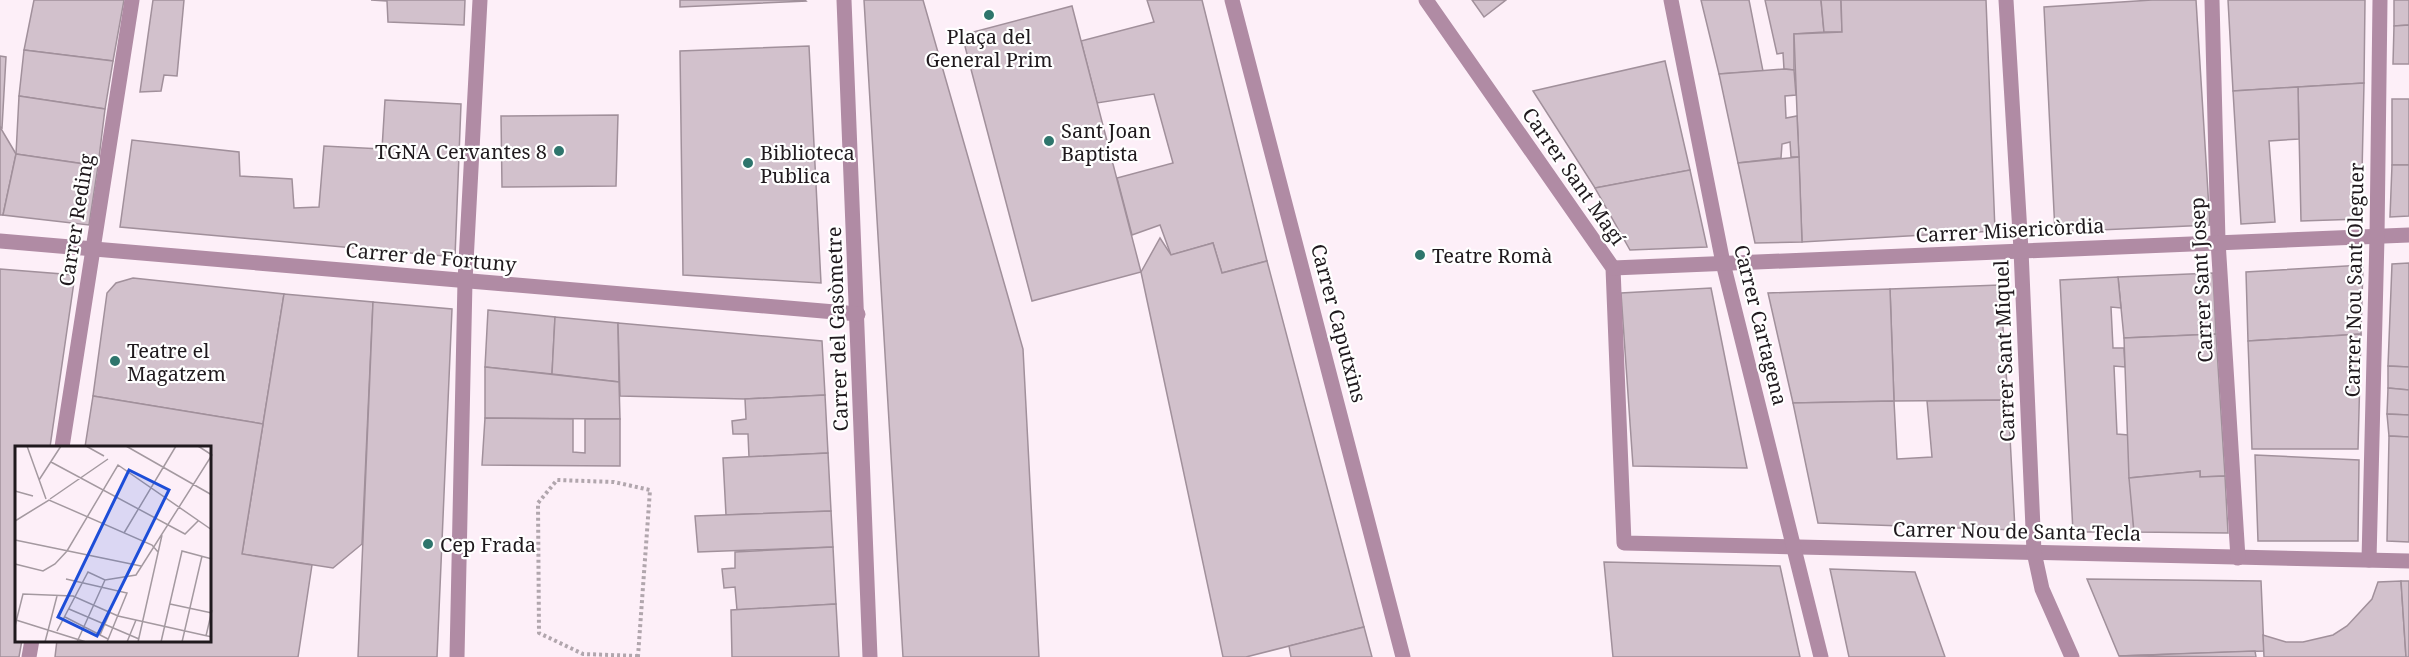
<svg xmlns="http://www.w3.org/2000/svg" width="2409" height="657" viewBox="0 0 2409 657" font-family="'Noto Serif',serif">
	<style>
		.building { fill: #d2c1cc; stroke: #a1909b; stroke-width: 1.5 }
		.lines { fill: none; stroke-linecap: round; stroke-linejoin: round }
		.path { stroke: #b1a6ad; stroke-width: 4; stroke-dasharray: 3 3; stroke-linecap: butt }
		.street { stroke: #b08ba4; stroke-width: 15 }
		.poi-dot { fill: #2e756c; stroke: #fff; stroke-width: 2 }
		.labels { text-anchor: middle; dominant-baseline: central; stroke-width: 4.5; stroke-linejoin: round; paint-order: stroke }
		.poi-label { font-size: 20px; fill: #1f191d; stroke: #fff; text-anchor: start }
		.street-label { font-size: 20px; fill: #1f191d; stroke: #fff }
		.inset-road { fill: none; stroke: #a499a0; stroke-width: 1.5 }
		.view { fill: #1d4ed8; fill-opacity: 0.15; stroke: #1d4ed8; stroke-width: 3 }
		.inset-edge { fill: none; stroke: #1f191d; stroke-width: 3 }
	</style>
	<rect width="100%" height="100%" fill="#fdeff8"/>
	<g class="building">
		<path d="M 34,0 L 124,0 L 113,61 L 24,50 Z"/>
		<path d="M 153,0 L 184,0 L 177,76 L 164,75 L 161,91 L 140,92 Z"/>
		<path d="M 371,0 L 465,0 L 464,25 L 388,22 L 387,1 Z"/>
		<path d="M 680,0 L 805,0 L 806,1 L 680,7 Z"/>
		<path d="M 864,0 L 923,0 L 1023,349 L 1039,657 L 903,657 Z"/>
		<path d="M 1147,0 L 1202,0 L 1267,261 L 1222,273 L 1213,243 L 1171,255 L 1160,225 L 1132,235 L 1117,178 L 1173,163 L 1154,94 L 1097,103 L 1081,41 L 1154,22 Z"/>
		<path d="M 1472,0 L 1506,0 L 1484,17 Z"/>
		<path d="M 1701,0 L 1749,0 L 1763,71 L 1719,74 Z"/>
		<path d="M 1765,0 L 1821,0 L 1824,32 L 1794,34 L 1794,70 L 1784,69 L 1783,53 L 1777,54 Z"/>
		<path d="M 1821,0 L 1841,0 L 1842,32 L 1824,32 Z"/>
		<path d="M 1841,0 L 1986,0 L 1995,231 L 1802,242 L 1794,34 L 1842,32 Z"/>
		<path d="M 2152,0 L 2196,0 L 2210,225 L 2055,232 L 2044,7 Z"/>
		<path d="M 2228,0 L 2365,0 L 2364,83 L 2233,91 Z"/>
		<path d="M 2394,0 L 2409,0 L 2409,25 L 2394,26 Z"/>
		<path d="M 1072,6 L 1141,272 L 1032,301 L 962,35 Z"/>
		<path d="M 2409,25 L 2409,64 L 2393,64 L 2394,26 Z"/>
		<path d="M 809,46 L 821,283 L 683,275 L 680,51 Z"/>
		<path d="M 24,50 L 113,61 L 105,109 L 19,96 Z"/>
		<path d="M 0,56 L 6,57 L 2,128 L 0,127 Z"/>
		<path d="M 1665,61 L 1690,170 L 1595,188 L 1533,91 Z"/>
		<path d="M 1784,69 L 1794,70 L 1796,95 L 1785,96 L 1786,118 L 1797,116 L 1799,157 L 1791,157 L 1790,142 L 1782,144 L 1781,158 L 1738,163 L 1719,74 Z"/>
		<path d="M 2364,83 L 2361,219 L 2301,221 L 2298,87 Z"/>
		<path d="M 2298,87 L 2299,139 L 2269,141 L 2275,222 L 2241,224 L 2233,91 Z"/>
		<path d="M 19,96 L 105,109 L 98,166 L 16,154 Z"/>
		<rect x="2392" y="99" width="17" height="66"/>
		<path d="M 385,100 L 461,104 L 455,257 L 120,227 L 132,140 L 239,152 L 240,176 L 292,179 L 294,208 L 319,207 L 324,146 L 382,149 Z"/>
		<path d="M 618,115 L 616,186 L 502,187 L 501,116 Z"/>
		<path d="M 0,127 L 16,154 L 3,215 L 0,215 Z"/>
		<path d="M 16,154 L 98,166 L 89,225 L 3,215 Z"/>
		<path d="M 1799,157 L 1802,242 L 1755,243 L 1738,163 Z"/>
		<path d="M 2392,165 L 2409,165 L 2409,216 L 2390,217 Z"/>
		<path d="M 1690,170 L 1707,247 L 1630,250 L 1595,188 Z"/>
		<path d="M 1160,238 L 1171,255 L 1213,243 L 1222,273 L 1267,261 L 1364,627 L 1246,657 L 1223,657 L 1141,272 Z"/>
		<path d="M 2409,263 L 2409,367 L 2388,366 L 2392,264 Z"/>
		<path d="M 2363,265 L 2361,334 L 2248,341 L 2246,272 Z"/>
		<path d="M 0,269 L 75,275 L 50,447 L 16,447 L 16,640 L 22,640 L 19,657 L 0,657 Z"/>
		<path d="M 2213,273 L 2216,334 L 2124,338 L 2118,277 Z"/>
		<path d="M 2118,277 L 2121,308 L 2111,307 L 2113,348 L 2124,348 L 2125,367 L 2114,366 L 2117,434 L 2128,435 L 2134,532 L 2073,532 L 2060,280 Z"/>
		<path d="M 133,278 L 284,294 L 263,424 L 93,396 L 107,293 L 116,283 Z"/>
		<path d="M 2000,285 L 2008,400 L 1894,401 L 1890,289 Z"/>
		<path d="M 1711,288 L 1747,468 L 1633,466 L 1621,293 Z"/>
		<path d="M 1890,289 L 1894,401 L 1793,403 L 1768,293 Z"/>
		<path d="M 284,294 L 373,302 L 362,544 L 333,568 L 242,554 Z"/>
		<path d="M 373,302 L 452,309 L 437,657 L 358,657 Z"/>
		<path d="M 488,310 L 555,317 L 552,374 L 485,367 Z"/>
		<path d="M 555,317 L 618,323 L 619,382 L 552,374 Z"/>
		<path d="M 618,323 L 822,341 L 825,395 L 745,399 L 620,396 Z"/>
		<path d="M 2216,334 L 2225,476 L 2200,477 L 2200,471 L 2129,478 L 2124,338 Z"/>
		<path d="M 2361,334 L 2358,449 L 2252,449 L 2248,341 Z"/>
		<path d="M 2388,366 L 2409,367 L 2409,390 L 2388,388 Z"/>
		<path d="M 485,367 L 619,382 L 620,419 L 485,418 Z"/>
		<path d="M 2388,388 L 2409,390 L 2409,415 L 2387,414 Z"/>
		<path d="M 825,395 L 828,453 L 749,457 L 748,434 L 733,434 L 732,421 L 746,419 L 745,399 Z"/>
		<path d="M 93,396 L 263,424 L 242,554 L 312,565 L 298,657 L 55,657 L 57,640 L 210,640 L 210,447 L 85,447 Z"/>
		<path d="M 2008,400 L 2015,530 L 1818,523 L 1793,403 L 1894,401 L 1897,459 L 1932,457 L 1927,401 Z"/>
		<path d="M 2387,414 L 2409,415 L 2409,437 L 2389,436 Z"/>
		<path d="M 485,418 L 573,419 L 573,452 L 585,453 L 585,419 L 620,419 L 620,466 L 482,465 Z"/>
		<path d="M 2389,436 L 2409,437 L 2409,542 L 2387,541 Z"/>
		<path d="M 828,453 L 831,511 L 726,515 L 723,458 Z"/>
		<path d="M 2255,455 L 2359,460 L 2358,541 L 2258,541 Z"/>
		<path d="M 2200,471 L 2200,477 L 2225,476 L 2228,533 L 2134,532 L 2129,478 Z"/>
		<path d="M 831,511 L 833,547 L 698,552 L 695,516 Z"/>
		<path d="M 833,547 L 836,604 L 737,610 L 735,587 L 724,588 L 722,569 L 735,568 L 735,552 Z"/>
		<path d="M 1604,562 L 1780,566 L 1800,657 L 1613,657 Z"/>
		<path d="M 1830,569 L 1915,572 L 1945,657 L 1849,657 Z"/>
		<path d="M 2087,579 L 2261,581 L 2264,651 L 2119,656 Z"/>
		<path d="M 2401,581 L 2406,657 L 2264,657 L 2263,635 L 2286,642 L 2303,642 L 2333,635 L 2347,626 L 2372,599 L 2378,582 Z"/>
		<path d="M 2401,581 L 2409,581 L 2409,657 L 2406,657 Z"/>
		<path d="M 836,604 L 839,657 L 732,657 L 731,610 Z"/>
		<path d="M 1364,627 L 1372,657 L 1291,657 L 1289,646 Z"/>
		<path d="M 2255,651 L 2256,657 L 2119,656 Z"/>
	</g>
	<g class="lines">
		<path class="path" d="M 638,657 L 638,656 L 650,490 L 614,482 L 557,480 L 538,503 L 539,633 L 583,654 L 638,656"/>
		<g class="street">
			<path d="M 844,0 L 870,657"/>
			<path d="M 1232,0 L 1403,657"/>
			<path d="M 1426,0 L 1613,268 L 1624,543 L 2409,561"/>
			<path d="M 1671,0 L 1723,263 L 1821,657"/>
			<path d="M 2006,0 L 2021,250 L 2034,552 L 2042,589 L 2072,657"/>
			<path d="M 2212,0 L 2218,241 L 2238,558"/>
			<path d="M 0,241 L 858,314"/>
			<path d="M 1613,268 L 2409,235"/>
			<path d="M 62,447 L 132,0"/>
			<path d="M 2369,560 L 2377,237 L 2380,0"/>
			<path d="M 29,657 L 32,640"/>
			<path d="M 457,657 L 465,281 L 480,0"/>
		</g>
	</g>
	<g class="poi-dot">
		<circle cx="989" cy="15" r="6"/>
		<circle cx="1049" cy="141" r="6"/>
		<circle cx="559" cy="151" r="6"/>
		<circle cx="748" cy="163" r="6"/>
		<circle cx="1420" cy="255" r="6"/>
		<circle cx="115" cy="361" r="6"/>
		<circle cx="428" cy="544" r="6"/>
	</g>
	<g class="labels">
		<g class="poi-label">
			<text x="989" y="36" text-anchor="middle">Plaça del<tspan x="989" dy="23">General Prim</tspan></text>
			<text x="1061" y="130">Sant Joan<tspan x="1061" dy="23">Baptista</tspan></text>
			<text x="547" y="151" text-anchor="end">TGNA Cervantes 8</text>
			<text x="760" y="152">Biblioteca<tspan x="760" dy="23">Publica</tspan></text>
			<text x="1432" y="255">Teatre Romà</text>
			<text x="127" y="350">Teatre el<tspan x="127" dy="23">Magatzem</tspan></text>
			<text x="440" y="544">Cep Frada</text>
		</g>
		<g class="street-label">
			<text transform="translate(1574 176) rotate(55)">Carrer Sant Magí</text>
			<text transform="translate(76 220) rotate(-81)">Carrer Reding</text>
			<text transform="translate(2010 230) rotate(-3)">Carrer Misericòrdia</text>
			<text transform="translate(431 257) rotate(5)">Carrer de Fortuny</text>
			<text transform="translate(2201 280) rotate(-93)">Carrer Sant Josep</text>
			<text transform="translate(2354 280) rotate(-89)">Carrer Nou Sant Oleguer</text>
			<text transform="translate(1339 323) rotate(75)">Carrer Caputxins</text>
			<text transform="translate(1761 325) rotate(76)">Carrer Cartagena</text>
			<text transform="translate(837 329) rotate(-92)">Carrer del Gasòmetre</text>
			<text transform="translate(2004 351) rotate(-92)">Carrer Sant Miquel</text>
			<text transform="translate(2017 531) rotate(1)">Carrer Nou de Santa Tecla</text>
		</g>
	</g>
	<g transform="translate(15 446)">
		<rect width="196" height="196" fill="#fdeff8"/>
		<path class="inset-road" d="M 12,0 L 31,53M 71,0 L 89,10M 111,0 L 197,49M 36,16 L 170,88 L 183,75M 24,34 L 46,0M 0,45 L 18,50M 35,53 L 93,13M 0,75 L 34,54 L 137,99 L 143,106M 109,87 L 161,0M 0,94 L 126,120M 0,118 L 28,125 L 40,118 L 52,105 L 103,19 L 197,84M 51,133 L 112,147 L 92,196M 155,158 L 197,167M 54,163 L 124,193M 50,171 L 93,193M 1,174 L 71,196M 0,180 L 8,148 L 58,150 L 103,170 L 197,191M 42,185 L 73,126 L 90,134 L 121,129 L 197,9 L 183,0M 85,189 L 95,166M 191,190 L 197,164M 30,196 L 42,150M 62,196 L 90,134M 112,196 L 121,174M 123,196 L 147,89M 146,196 L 167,105 L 197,113M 167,196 L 187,110"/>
		<path class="view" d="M 114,24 L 154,44 L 82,190 L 43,171 Z"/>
		<rect width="196" height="196" class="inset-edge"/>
	</g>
</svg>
